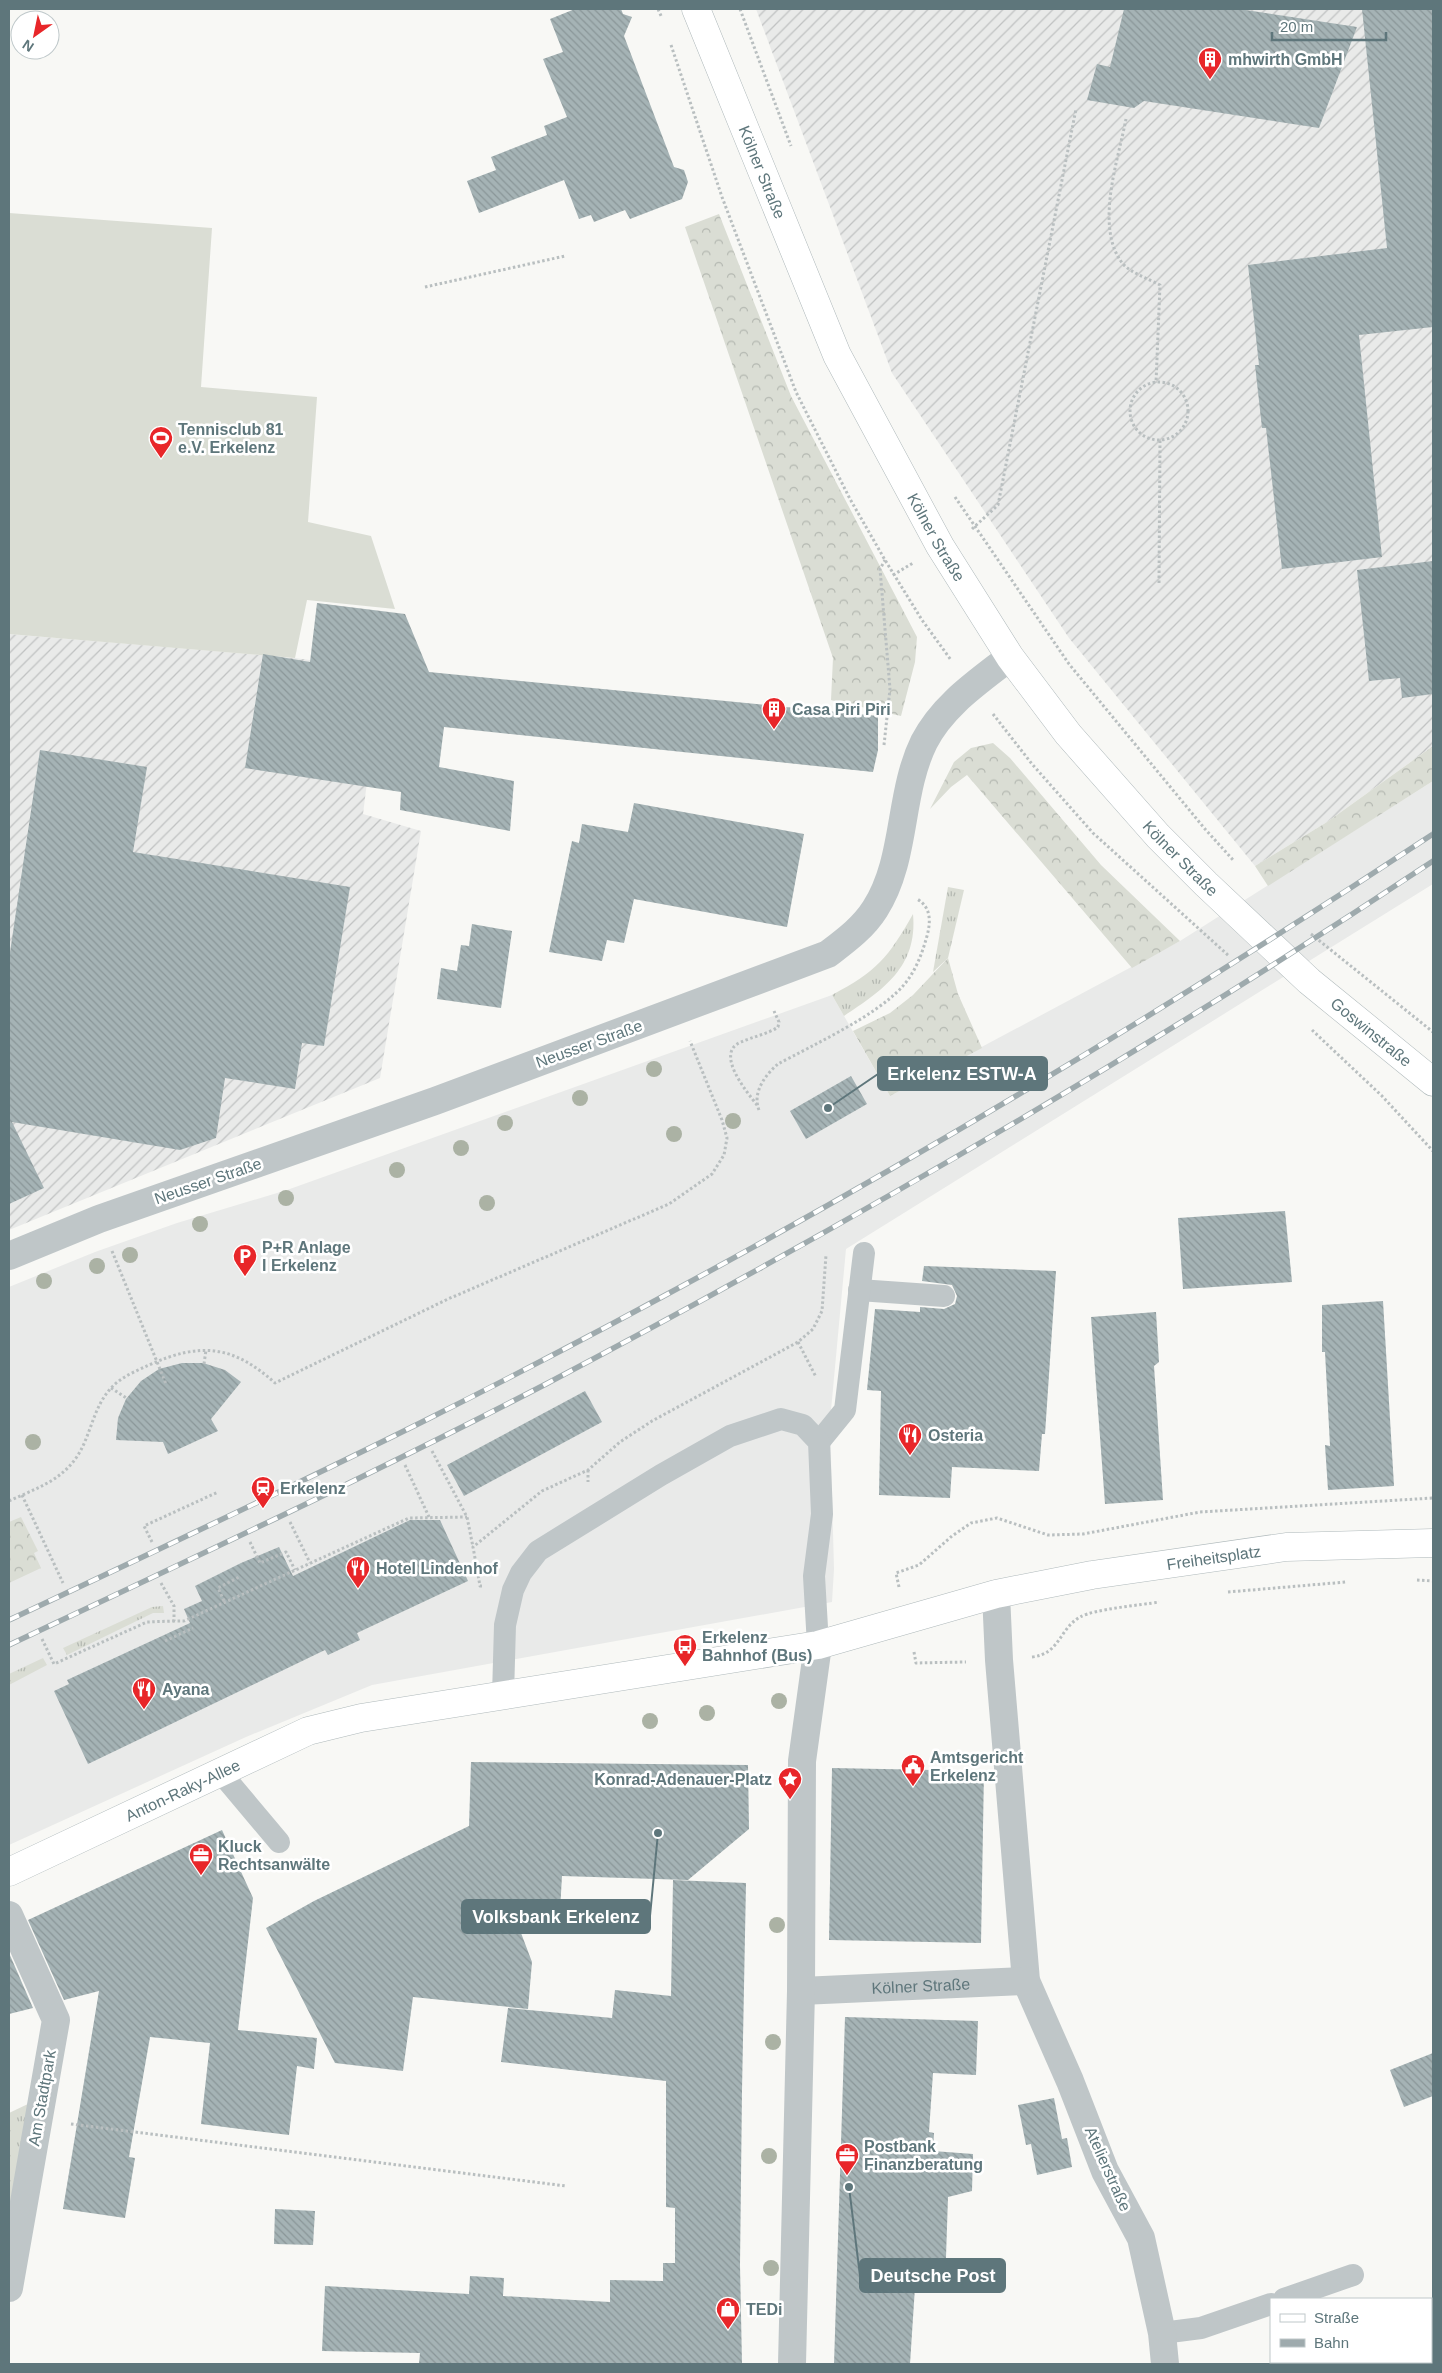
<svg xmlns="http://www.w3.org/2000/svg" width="1442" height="2373" viewBox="0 0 1442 2373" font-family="Helvetica,sans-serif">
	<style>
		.built { fill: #e9eae9 }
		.industrial { fill: url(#industrial-furrows) }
		.grass { fill: url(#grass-tufts) }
		.forest { fill: url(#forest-crowns) }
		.garden { fill: #daddd4 }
		.building { fill: url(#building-back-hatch) }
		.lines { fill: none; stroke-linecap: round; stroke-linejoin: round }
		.secondary-casing { stroke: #afb9bb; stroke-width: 29 }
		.path { stroke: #b9bfc0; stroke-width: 3; stroke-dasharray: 2.5 2.5; stroke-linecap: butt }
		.lane { stroke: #bfc6c8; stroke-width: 22 }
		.street { stroke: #bfc6c8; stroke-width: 28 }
		.secondary { stroke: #fff; stroke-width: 28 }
		.rail-casing { stroke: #9eaaad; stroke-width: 5.5 }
		.rail { stroke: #fff; stroke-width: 4; stroke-dasharray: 11; stroke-linecap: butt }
		.tree { fill: #abb2a4 }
		.labels { text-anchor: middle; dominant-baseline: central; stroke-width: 5; stroke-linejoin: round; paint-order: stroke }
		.poi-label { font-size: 16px; font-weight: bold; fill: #5e767b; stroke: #fff; text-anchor: start }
		.street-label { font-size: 16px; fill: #5e767b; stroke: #fff }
		.leader { fill: none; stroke: #5e767b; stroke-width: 2 }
		.callout-dot { fill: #5e767b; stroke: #fff; stroke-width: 2 }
		.callout { fill: #5e767b; stroke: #5e767b; stroke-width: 2 }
		.callout-label { font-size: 18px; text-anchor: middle; font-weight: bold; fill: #fff }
	</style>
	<defs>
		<pattern id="industrial-furrows" width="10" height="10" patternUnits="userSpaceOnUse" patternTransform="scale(1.25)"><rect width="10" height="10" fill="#e9eae9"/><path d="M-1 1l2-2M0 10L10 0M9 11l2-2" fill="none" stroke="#c0c2c2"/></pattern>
		<pattern id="grass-tufts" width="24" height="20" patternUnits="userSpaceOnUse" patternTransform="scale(1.25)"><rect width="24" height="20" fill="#daddd4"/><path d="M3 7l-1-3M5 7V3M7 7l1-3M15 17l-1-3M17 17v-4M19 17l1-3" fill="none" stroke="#b4b8b1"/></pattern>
		<pattern id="forest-crowns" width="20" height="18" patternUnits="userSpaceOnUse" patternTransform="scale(1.25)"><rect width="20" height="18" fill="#daddd4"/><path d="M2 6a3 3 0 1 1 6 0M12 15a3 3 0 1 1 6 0" fill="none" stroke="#b4b8b1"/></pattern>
		<pattern id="building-back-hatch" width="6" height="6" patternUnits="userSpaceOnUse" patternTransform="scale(1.25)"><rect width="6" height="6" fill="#a5b3b5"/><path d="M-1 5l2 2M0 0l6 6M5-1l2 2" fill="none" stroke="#8a9698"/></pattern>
	</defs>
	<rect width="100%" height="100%" fill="#f8f8f5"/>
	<path class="built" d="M 1433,781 L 1433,884 L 846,1249 L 830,1421 L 834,1569 L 832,1602 L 372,1685 L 246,1737 L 9,1845 L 9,1287 L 95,1252 L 177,1223 L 287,1190 L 832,995 L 890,1096 L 1180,941 Z"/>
	<g class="industrial">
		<path d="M 756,9 L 1433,9 L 1433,746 L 1327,822 L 1255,866 L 1069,638 L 892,373 Z"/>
		<path d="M 9,634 L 295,658 L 381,670 L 363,814 L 421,831 L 380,1078 L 9,1230 Z"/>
	</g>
	<g class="grass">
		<path d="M 948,887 L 964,890 L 948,958 L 933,972 Z"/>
		<path d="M 913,914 C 918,967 883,990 844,1016 L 832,995 C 877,971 888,958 913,914 Z"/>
		<path d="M 163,1606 L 164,1613 L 153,1613 L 67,1655 L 63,1648 L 152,1607 Z"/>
		<path d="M 43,1658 L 47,1665 L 9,1685 L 9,1674 Z"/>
		<path d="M 30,2103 L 9,2224 L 9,2113 Z"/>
	</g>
	<g class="forest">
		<path d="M 719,214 L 791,396 L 917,637 L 915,662 L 901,716 L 831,700 L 833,658 L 685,227 Z"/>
		<path d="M 993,743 L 1010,758 L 1101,865 L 1180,941 L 1132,968 L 967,775 L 951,787 L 930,809 L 954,762 L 971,748 Z"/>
		<path d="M 1433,746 L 1433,781 L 1268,886 L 1255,866 L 1327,822 Z"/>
		<path d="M 948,958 L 958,994 L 982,1048 L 890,1096 L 853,1031 L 890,1013 L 913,995 Z"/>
		<path d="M 21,1517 L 38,1551 L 34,1553 L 41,1568 L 9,1583 L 9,1522 Z"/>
	</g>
	<path class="garden" d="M 9,213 L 212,228 L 201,387 L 317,397 L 308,522 L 371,536 L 395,609 L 307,600 L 295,658 L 9,634 Z"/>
	<g class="building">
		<path d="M 575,9 L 621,9 L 623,14 L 632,17 L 624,36 L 674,167 L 684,170 L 688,182 L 682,199 L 630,219 L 625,210 L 594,222 L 591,215 L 579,219 L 564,180 L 479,213 L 467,181 L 496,170 L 491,157 L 547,135 L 544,126 L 567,117 L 543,59 L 563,52 L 550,19 Z"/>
		<path d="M 1124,9 L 1239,9 L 1357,27 L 1319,128 L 1144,101 L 1134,108 L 1087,100 L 1097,64 L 1110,67 Z"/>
		<path d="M 1362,9 L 1433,9 L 1433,327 L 1359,335 L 1382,557 L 1282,569 L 1266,428 L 1262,428 L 1255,365 L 1259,365 L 1248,265 L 1387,248 Z"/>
		<path d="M 1433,561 L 1433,694 L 1402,698 L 1400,678 L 1369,681 L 1357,570 Z"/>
		<path d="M 317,603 L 405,614 L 429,672 L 878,716 L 878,750 L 873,772 L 444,727 L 439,767 L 514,781 L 510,831 L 400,810 L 401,792 L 245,768 L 263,654 L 310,662 Z"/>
		<path d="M 40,750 L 147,767 L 133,852 L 350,887 L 324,1046 L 302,1043 L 295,1089 L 225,1078 L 216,1138 L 180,1150 L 12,1122 L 44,1188 L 9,1204 L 9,959 Z"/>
		<path d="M 634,803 L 804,834 L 787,927 L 634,899 L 624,943 L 607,940 L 602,961 L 549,952 L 572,841 L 579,843 L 582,824 L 628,832 Z"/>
		<path d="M 472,924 L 512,931 L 501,1008 L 437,999 L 441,968 L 457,971 L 461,945 L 469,946 Z"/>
		<path d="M 851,1076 L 867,1104 L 806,1139 L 790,1111 Z"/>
		<path d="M 1285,1211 L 1292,1282 L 1183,1289 L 1178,1218 Z"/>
		<path d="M 924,1266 L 1056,1271 L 1045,1434 L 1042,1434 L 1039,1471 L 952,1467 L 950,1498 L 879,1495 L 881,1391 L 867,1390 L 875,1309 L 920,1312 L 920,1307 L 944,1309 L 955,1304 L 957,1296 L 952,1285 L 922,1281 Z"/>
		<path d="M 1383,1301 L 1394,1486 L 1328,1490 L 1325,1445 L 1330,1446 L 1325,1352 L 1322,1352 L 1322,1305 Z"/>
		<path d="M 1156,1312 L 1159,1362 L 1154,1366 L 1163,1500 L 1105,1504 L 1091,1317 Z"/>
		<path d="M 182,1363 L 203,1363 L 225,1370 L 241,1382 L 211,1419 L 218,1431 L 168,1454 L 163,1442 L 116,1440 L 118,1418 L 126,1399 L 141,1381 L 159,1369 Z"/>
		<path d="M 585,1391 L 602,1422 L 464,1496 L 447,1465 Z"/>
		<path d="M 410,1520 L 440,1520 L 468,1581 L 357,1633 L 360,1640 L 328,1655 L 325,1650 L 88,1764 L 54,1691 L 69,1684 L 67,1680 L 190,1623 L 184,1609 L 202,1601 L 195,1586 L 241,1563 L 279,1547 L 293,1576 Z"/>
		<path d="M 471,1762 L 748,1765 L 749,1829 L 688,1880 L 562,1876 L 559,1928 L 518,1925 L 532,1962 L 528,2009 L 413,1997 L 403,2071 L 335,2063 L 266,1928 L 314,1901 L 469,1826 Z"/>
		<path d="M 832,1768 L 984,1771 L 981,1943 L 829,1940 Z"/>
		<path d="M 222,1830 L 253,1898 L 238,2030 L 317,2038 L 314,2069 L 297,2066 L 289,2135 L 201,2124 L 210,2043 L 150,2037 L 129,2157 L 135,2158 L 125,2218 L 63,2209 L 99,1991 L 64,2000 L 28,1920 Z"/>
		<path d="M 673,1880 L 746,1883 L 742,2091 L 740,2265 L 742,2364 L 419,2364 L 420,2353 L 322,2351 L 325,2286 L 469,2294 L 470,2276 L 504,2278 L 503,2296 L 610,2302 L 610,2280 L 663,2281 L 663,2263 L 675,2263 L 675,2208 L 666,2207 L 666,2081 L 501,2062 L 508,2008 L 612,2018 L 615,1990 L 671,1996 Z"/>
		<path d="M 9,1953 L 33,2008 L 9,2014 Z"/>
		<path d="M 845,2017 L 978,2021 L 976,2075 L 933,2073 L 929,2132 L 934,2133 L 933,2151 L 973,2154 L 972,2191 L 948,2197 L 945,2287 L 915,2287 L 910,2364 L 834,2364 Z"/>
		<path d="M 1433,2053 L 1433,2096 L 1404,2107 L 1390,2070 Z"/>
		<path d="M 1054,2098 L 1062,2139 L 1067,2138 L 1072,2167 L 1037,2175 L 1031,2144 L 1026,2145 L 1018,2105 Z"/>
		<path d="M 275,2209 L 315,2211 L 313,2245 L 274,2244 Z"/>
	</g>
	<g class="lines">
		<g class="secondary-casing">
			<g id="secondary">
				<path id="s2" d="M 696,9 L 837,355 L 940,546 L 1010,657 L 1068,734 L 1158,836 L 1206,884 L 1309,981 L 1433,1082"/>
				<path id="s3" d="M 9,1872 L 308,1731 L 361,1718 L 818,1645 L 996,1594 L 1092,1575 L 1286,1547 L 1433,1543"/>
			</g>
		</g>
		<g class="path">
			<path d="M 658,9 L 662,18"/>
			<path d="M 740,9 L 791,146"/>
			<path d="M 671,45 L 722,197 L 796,392 L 850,499 L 885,560 L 922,620 L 951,660"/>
			<path d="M 1126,119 C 1118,161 1094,228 1123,264 C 1131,273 1149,279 1160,285 L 1156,383"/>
			<path d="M 425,287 L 565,256"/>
			<circle cx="1159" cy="411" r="29"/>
			<path d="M 955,497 L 1069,664 L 1205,829 L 1234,861"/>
			<path d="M 972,529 L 998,505 L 1076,109"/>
			<path d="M 893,575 L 913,563"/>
			<path d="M 1159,583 L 1160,440"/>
			<path d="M 993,714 L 1032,764 L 1093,833 L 1229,956"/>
			<path d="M 884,745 L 890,689 L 880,569 L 885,560"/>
			<path d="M 1311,934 L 1433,1032"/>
			<path d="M 1312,1030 L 1382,1096 L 1433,1151"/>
			<path d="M 757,1105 C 747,1092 714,1053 741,1042 C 752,1037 768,1034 778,1027 L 779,1022 L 774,1011"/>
			<path d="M 759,1110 C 752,1093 765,1075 778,1064 C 813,1045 876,1016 902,987 C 915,973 922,954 927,936 C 931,921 931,907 917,899"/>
			<path d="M 112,1251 L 166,1384"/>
			<path d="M 798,1342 L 816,1377"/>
			<path d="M 204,1364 L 206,1350"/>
			<path d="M 111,1388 L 128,1399"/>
			<path d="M 432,1451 L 467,1517 L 473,1547"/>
			<path d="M 405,1465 L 429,1517"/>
			<path d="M 588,1470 L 588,1482"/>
			<path d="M 22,1495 L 63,1583"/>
			<path d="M 9,1501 C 32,1490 56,1483 73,1462 C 91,1440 91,1410 111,1388 C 121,1377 136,1371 149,1365 C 200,1342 233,1345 275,1383 L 448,1299 L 669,1204 L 712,1174 L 724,1155 L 727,1138 L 722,1120 L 690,1041"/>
			<path d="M 290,1522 L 310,1563"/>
			<path d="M 152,1542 L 144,1526 L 218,1492"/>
			<path d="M 250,1542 L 260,1563 L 286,1552 L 295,1570"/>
			<path d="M 1417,1580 L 1433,1581"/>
			<path d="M 161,1583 L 174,1606 L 174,1621 L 184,1621 L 409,1518 L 467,1517"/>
			<path d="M 482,1586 L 480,1586 L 473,1547 L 542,1491 L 588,1470 L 620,1442 L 652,1421 L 798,1342 L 813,1329 L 822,1311 L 826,1255"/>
			<path d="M 899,1587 L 896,1573 L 919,1565 L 952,1536 L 971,1523 L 997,1518 L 1048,1535 L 1083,1534 L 1200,1512 L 1433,1498"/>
			<path d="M 1228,1592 L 1346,1582"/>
			<path d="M 224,1601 L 218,1588 L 239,1577"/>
			<path d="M 42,1639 L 54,1664 L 147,1622 L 174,1621"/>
			<path d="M 165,1641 L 193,1628"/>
			<path d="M 914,1652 L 916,1663 L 966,1662"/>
			<path d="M 1032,1657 C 1060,1654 1059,1629 1080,1617 C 1094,1609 1142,1605 1159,1602"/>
			<path d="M 71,2124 L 566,2186"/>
		</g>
		<g class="lane">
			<path d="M 859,1290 L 944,1296"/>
			<path d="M 819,1442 L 845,1410 L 864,1253"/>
			<path d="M 503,1695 L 505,1625 L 513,1590 L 521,1573 L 538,1551 L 661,1475 L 730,1436 L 781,1419 L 803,1425 L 819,1442 L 822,1514 L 814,1576 L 818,1645"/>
			<path d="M 221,1773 L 279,1842"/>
			<path d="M 1284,2299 L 1353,2275"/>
			<path d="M 1162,2333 L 1201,2328 L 1271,2304"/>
		</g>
		<g class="street">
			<path d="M 9,1256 L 99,1219 L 435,1101 L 828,954 C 845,941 863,928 875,909 C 907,859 898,795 924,742 C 943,705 978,682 1010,657"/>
			<path d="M 996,1594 L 999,1660 L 1026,1981 L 1070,2081 L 1105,2171 L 1141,2238 L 1162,2333 L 1165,2364"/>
			<path d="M 9,1915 L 56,2020 L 9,2288"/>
			<path id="s1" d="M 801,1991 L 1026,1981"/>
			<path d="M 792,2364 L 801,1991 L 802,1761 L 818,1645"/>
		</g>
		<use href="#secondary" class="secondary"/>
		<g class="rail-casing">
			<g id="rail">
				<path d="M 9,1620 C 147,1555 286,1490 422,1422 C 769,1248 1109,1048 1433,834"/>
				<path d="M 9,1645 C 189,1560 369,1476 546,1384 C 849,1224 1147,1051 1433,861"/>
			</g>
		</g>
		<use href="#rail" class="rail"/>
	</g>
	<g class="tree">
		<circle cx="654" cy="1069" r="8"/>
		<circle cx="580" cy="1098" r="8"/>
		<circle cx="733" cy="1121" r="8"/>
		<circle cx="505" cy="1123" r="8"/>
		<circle cx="674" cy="1134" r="8"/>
		<circle cx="461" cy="1148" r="8"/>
		<circle cx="397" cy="1170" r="8"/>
		<circle cx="286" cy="1198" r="8"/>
		<circle cx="487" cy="1203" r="8"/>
		<circle cx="200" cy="1224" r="8"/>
		<circle cx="130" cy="1255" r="8"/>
		<circle cx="97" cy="1266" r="8"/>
		<circle cx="44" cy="1281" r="8"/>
		<circle cx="33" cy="1442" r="8"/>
		<circle cx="779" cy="1701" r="8"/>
		<circle cx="707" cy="1713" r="8"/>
		<circle cx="650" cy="1721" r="8"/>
		<circle cx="777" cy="1925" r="8"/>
		<circle cx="773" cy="2042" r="8"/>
		<circle cx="769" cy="2156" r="8"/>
		<circle cx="771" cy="2268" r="8"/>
	</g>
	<defs>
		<g id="building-pin" transform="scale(1.25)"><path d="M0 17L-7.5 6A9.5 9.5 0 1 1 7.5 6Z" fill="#e82629" stroke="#fff"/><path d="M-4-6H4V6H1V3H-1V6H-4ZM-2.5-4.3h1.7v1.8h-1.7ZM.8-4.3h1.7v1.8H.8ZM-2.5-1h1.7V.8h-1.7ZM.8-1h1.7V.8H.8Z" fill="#fff"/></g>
		<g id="stadium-pin" transform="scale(1.25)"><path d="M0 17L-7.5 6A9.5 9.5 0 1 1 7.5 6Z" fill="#e82629" stroke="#fff"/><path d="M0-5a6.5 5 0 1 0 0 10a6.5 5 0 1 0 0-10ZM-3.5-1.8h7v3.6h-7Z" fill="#fff"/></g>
		<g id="parking-pin" transform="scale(1.25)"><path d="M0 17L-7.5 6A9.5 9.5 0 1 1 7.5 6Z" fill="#e82629" stroke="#fff"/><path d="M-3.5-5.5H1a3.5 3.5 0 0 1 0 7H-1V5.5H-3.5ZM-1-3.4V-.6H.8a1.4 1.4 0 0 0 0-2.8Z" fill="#fff"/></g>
		<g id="restaurant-pin" transform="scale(1.25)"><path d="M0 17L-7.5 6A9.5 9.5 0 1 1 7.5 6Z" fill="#e82629" stroke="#fff"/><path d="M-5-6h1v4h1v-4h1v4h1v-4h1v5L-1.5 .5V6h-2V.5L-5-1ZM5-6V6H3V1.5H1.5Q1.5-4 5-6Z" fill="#fff"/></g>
		<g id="station-pin" transform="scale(1.25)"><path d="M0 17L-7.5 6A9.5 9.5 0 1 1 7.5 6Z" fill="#e82629" stroke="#fff"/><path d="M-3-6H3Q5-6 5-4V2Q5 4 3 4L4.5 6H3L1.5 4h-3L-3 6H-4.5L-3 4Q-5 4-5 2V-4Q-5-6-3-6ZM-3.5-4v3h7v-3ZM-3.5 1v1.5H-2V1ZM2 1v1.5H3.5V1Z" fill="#fff"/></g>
		<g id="bus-pin" transform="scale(1.25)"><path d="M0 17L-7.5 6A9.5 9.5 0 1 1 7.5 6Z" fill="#e82629" stroke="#fff"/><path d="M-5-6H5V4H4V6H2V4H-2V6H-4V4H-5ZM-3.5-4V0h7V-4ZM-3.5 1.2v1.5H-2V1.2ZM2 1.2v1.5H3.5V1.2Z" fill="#fff"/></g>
		<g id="civic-pin" transform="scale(1.25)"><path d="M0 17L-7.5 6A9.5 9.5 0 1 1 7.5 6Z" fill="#e82629" stroke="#fff"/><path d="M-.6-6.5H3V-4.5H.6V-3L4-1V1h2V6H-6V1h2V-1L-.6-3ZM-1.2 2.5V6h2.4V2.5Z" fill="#fff"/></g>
		<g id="sight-pin" transform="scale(1.25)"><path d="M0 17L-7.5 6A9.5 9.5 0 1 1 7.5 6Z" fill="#e82629" stroke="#fff"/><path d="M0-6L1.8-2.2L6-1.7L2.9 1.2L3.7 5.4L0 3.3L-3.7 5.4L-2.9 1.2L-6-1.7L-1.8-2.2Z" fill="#fff"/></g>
		<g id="office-pin" transform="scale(1.25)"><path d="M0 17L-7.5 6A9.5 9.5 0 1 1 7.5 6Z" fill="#e82629" stroke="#fff"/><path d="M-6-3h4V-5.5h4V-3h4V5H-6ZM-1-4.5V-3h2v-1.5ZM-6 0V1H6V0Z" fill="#fff"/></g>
		<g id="shop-pin" transform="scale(1.25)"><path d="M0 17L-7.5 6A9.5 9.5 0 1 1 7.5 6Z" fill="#e82629" stroke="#fff"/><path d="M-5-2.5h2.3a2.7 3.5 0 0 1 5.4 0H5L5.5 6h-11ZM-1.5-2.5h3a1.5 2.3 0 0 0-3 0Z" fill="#fff"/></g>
	</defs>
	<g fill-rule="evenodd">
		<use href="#building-pin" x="1210" y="59"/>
		<use href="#stadium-pin" x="161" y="438"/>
		<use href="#building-pin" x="774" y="709"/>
		<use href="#parking-pin" x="245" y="1256"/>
		<use href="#restaurant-pin" x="910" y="1435"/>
		<use href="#station-pin" x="263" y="1488"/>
		<use href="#restaurant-pin" x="358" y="1568"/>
		<use href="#bus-pin" x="685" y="1646"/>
		<use href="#restaurant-pin" x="144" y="1689"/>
		<use href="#civic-pin" x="913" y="1766"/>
		<use href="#sight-pin" x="790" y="1779"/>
		<use href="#office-pin" x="201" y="1855"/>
		<use href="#office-pin" x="847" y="2155"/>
		<use href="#shop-pin" x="728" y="2309"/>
	</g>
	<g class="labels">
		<g class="poi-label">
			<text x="1228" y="59">mhwirth GmbH</text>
			<text x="178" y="429">Tennisclub 81<tspan x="178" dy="18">e.V. Erkelenz</tspan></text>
			<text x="792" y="709">Casa Piri Piri</text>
			<text x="262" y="1247">P+R Anlage<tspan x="262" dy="18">I Erkelenz</tspan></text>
			<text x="928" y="1435">Osteria</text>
			<text x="280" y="1488">Erkelenz</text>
			<text x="376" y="1568">Hotel Lindenhof</text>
			<text x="702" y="1637">Erkelenz<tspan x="702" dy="18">Bahnhof (Bus)</tspan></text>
			<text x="162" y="1689">Ayana</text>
			<text x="930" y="1757">Amtsgericht<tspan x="930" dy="18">Erkelenz</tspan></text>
			<text x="772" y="1779" text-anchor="end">Konrad-Adenauer-Platz</text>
			<text x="218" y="1846">Kluck<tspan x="218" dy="18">Rechtsanwälte</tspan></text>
			<text x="864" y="2146">Postbank<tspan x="864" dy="18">Finanzberatung</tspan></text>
			<text x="746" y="2309">TEDi</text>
		</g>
		<g class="street-label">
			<text stroke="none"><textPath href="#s2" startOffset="176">Kölner Straße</textPath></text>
			<text stroke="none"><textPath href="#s2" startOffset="581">Kölner Straße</textPath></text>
			<text stroke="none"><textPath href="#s2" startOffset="986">Kölner Straße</textPath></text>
			<text stroke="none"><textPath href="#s2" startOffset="1244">Goswinstraße</textPath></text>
			<text transform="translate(589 1044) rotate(-20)">Neusser Straße</text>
			<text transform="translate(208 1181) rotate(-19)">Neusser Straße</text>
			<text stroke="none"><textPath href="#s3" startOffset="1254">Freiheitsplatz</textPath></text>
			<text stroke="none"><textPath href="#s3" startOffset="192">Anton-Raky-Allee</textPath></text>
			<text stroke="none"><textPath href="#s1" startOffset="120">Kölner Straße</textPath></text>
			<text transform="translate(42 2098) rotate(-80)">Am Stadtpark</text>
			<text transform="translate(1108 2169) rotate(66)">Atelierstraße</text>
		</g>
	</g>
	<path class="leader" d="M828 1108L878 1074M658 1833L650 1916M849 2187L860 2276"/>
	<g class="callout-dot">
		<circle cx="828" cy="1108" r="5"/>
		<circle cx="658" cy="1833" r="5"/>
		<circle cx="849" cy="2187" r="5"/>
	</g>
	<g class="callout">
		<rect x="878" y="1057" width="169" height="33" rx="5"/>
		<rect x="462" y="1900" width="188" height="33" rx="5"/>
		<rect x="860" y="2259" width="145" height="33" rx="5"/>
	</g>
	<g class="callout-label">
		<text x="962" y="1080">Erkelenz ESTW-A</text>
		<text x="556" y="1923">Volksbank Erkelenz</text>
		<text x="933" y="2282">Deutsche Post</text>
	</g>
	<rect width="1442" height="2373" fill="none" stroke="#5e767b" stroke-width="20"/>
	<rect x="1270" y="2298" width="162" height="65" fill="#ffffff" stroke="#bfc8ca"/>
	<rect x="1280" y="2314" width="25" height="8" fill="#ffffff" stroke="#bfc8ca"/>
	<text x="1314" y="2323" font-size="15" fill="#5e767b">Straße</text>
	<rect x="1280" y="2339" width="25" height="8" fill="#9eaaad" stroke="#bfc8ca"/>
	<text x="1314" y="2348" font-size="15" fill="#5e767b">Bahn</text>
	<g transform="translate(35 35) rotate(213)"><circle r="24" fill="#ffffff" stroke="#bfc8ca"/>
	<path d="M0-4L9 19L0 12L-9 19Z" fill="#e82629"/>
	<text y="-8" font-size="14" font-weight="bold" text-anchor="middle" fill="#5e767b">N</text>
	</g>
	<path d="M1272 32v8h114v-8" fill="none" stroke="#5e767b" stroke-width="2.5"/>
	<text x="1280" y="32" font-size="15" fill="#5e767b" stroke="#ffffff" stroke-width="4" paint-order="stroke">20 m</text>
</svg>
